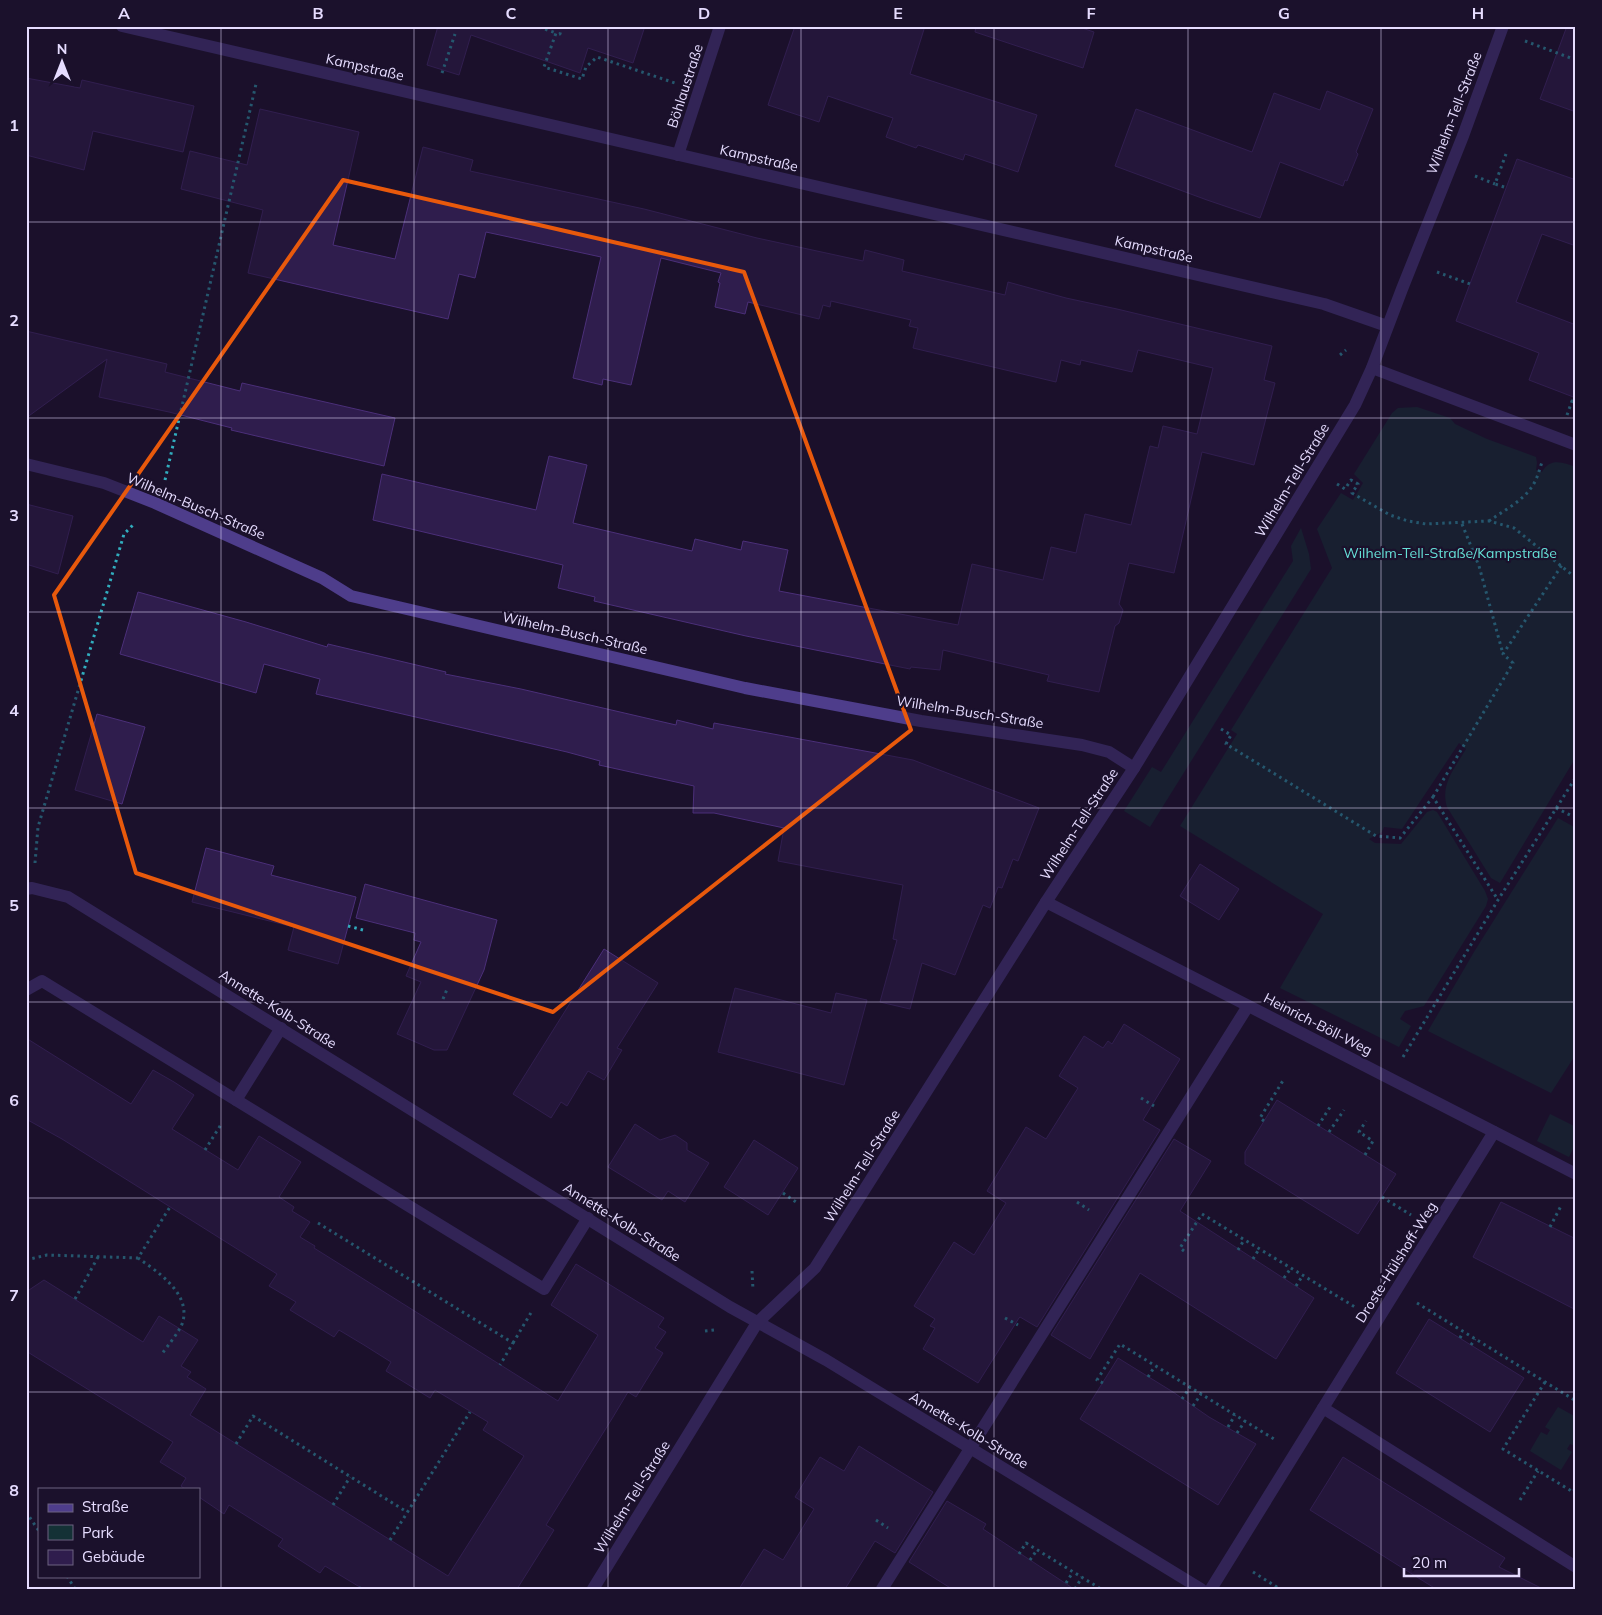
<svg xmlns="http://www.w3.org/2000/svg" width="1602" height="1615" viewBox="0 0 1602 1615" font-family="Mulish,sans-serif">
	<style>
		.green { fill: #143136 }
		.building { fill: #2f1d4d; stroke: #4b2f79 }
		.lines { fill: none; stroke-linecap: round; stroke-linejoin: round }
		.path { stroke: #31adbe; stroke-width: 3; stroke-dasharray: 2.5 4; stroke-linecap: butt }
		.lane { stroke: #4e3d8b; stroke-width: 12 }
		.street { stroke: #4e3d8b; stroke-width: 12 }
		.marked { fill: none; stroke: #e8590c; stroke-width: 4; stroke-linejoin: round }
		.grid { fill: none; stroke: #e6dcff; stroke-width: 1; stroke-opacity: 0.55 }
		.labels { text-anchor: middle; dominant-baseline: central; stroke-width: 4.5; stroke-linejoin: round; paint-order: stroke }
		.street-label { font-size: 14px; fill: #e6dcff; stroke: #1b112c }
		.park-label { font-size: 14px; fill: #66e1d8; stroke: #1b112c }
		.neatline { fill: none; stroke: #e6dcff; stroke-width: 2 }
		.grid-label { font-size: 16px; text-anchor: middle; font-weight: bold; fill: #e6dcff }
	</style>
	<rect width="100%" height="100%" fill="#1b112c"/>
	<g class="green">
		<path d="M 1417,407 L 1450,418 L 1455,424 L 1487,439 L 1536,457 L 1537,463 L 1536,470 L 1542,472 C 1550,458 1562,462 1576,467 L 1576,757 L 1500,883 L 1491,878 L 1447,807 C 1440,784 1455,768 1466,749 L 1459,743 L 1402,829 L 1384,827 L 1382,832 L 1369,839 L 1375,843 L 1401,844 L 1427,812 L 1433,810 L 1437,812 L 1485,891 L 1488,899 L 1486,906 L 1424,1006 L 1405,1011 L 1400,1019 L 1411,1026 L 1399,1047 L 1280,988 L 1323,914 L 1180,826 L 1237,734 L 1231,730 L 1332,568 L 1317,529 L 1341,493 L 1353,500 L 1363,483 L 1354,474 L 1392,413 L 1398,408 Z"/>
		<path d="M 1301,528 L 1309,554 L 1311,569 L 1150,827 L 1124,811 L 1152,767 L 1161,772 L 1293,561 L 1291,546 Z"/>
		<path d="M 1558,818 L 1576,828 L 1576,1054 L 1551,1093 L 1428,1031 L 1474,952 Z"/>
		<path d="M 1550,1114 L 1576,1127 L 1576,1143 L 1569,1157 L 1537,1141 Z"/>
		<path d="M 1558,1407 L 1576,1417 L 1576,1446 L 1570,1444 L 1567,1449 L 1572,1452 L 1561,1470 L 1530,1451 L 1541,1432 L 1547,1435 L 1550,1430 L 1545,1427 Z"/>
	</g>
	<g class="building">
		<path d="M 438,26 L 645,26 L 633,63 L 588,48 L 580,73 L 471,35 L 459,75 L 427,65 Z"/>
		<path d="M 795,26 L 925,26 L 910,74 L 1037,115 L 1018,172 L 965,154 L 963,160 L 918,145 L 916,148 L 886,137 L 893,118 L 828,96 L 819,122 L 768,105 Z"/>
		<path d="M 976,26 L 1076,26 L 1094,32 L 1083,68 L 975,32 Z"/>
		<path d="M 1567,26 L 1576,26 L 1576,112 L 1540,99 Z"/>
		<path d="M 26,78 L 80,88 L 82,80 L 194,106 L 183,152 L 93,131 L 84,170 L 26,155 Z"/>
		<path d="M 1327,91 L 1373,109 L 1356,152 L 1358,154 L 1347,181 L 1345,180 L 1343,186 L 1280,162 L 1260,218 L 1207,200 L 1115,166 L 1136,109 L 1252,152 L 1274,93 L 1320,110 Z"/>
		<path d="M 260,109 L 359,132 L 333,245 L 395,259 L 423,147 L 473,160 L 470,171 L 644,209 L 757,238 L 863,261 L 865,250 L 904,260 L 902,271 L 1005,295 L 1008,282 L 1066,298 L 1117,309 L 1272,346 L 1264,380 L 1275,383 L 1254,465 L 1202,452 L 1174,573 L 1129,563 L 1119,604 L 1123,610 L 1119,623 L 1115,626 L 1099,692 L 1047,681 L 1049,675 L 943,650 L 940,670 L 911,667 L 910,669 L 746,636 L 594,601 L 595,597 L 558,588 L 563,565 L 373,520 L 382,474 L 536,510 L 549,456 L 587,465 L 573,523 L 692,551 L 695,539 L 741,550 L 743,541 L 788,550 L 779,591 L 958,625 L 972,564 L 1043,580 L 1051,547 L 1076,553 L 1085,514 L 1131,525 L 1150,446 L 1158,448 L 1163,426 L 1197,434 L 1213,368 L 1138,350 L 1132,372 L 1081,360 L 1080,365 L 1061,360 L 1056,382 L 913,348 L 918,328 L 909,326 L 911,320 L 831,301 L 830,307 L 823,305 L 819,319 L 748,302 L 745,314 L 715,307 L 720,283 L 718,282 L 721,273 L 661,258 L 631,385 L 603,379 L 602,385 L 573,378 L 601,257 L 486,232 L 475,278 L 459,274 L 448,319 L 248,273 L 263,210 L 181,189 L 190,151 L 247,165 Z"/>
		<path d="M 1517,159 L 1576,180 L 1576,246 L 1542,234 L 1516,302 L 1576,325 L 1576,398 L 1529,380 L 1539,353 L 1456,321 Z"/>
		<path d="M 26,331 L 167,364 L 165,372 L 240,391 L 242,383 L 395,418 L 384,466 L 231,430 L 232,428 L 169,412 L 99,397 L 107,359 L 26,418 Z"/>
		<path d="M 26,504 L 73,516 L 58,574 L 26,564 Z"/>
		<path d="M 138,592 L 246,622 L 327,647 L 328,644 L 446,672 L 445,674 L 521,689 L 676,725 L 677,720 L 713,729 L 714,723 L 913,760 L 1039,808 L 1018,861 L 1013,859 L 1002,888 L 998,887 L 990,908 L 983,905 L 955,975 L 922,963 L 910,1009 L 880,1002 L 897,940 L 893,939 L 903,885 L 778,861 L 784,828 L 714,813 L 693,813 L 694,786 L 599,765 L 600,761 L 567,752 L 316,694 L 320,679 L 264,664 L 256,693 L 120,654 Z"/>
		<path d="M 97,714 L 145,727 L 122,804 L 75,790 Z"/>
		<path d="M 206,848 L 274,866 L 271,875 L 356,897 L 338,964 L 288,950 L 294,927 L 192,902 Z"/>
		<path d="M 1200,864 L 1239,889 L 1219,920 L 1180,896 Z"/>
		<path d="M 365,884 L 497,920 L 484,970 L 447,1050 L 434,1050 L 397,1034 L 421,982 L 406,976 L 421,942 L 414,940 L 415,933 L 356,918 Z"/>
		<path d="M 604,949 L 658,983 L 617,1048 L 622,1050 L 604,1080 L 588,1071 L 567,1106 L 561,1102 L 551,1118 L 513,1094 Z"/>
		<path d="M 735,988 L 831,1013 L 836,993 L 867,1000 L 844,1085 L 718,1052 Z"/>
		<path d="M 1124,1024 L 1180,1059 L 1143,1120 L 1160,1130 L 1037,1327 L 1020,1317 L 1019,1318 L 978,1383 L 923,1349 L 935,1328 L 930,1326 L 935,1319 L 914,1306 L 954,1242 L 974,1255 L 1006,1203 L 987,1191 L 1026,1127 L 1046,1139 L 1078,1088 L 1059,1076 L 1084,1036 L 1103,1048 L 1108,1041 L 1112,1044 Z"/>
		<path d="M 26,1038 L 131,1104 L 153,1070 L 174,1082 L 194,1095 L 172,1129 L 238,1170 L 259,1136 L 301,1162 L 279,1197 L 294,1207 L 292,1211 L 310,1222 L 300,1237 L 315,1246 L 314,1248 L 558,1401 L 598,1335 L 551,1305 L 576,1264 L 664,1318 L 658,1327 L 666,1332 L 655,1348 L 663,1353 L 636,1397 L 628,1392 L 613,1417 L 546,1525 L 554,1530 L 517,1589 L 363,1589 L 325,1566 L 320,1573 L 278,1546 L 283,1539 L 229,1505 L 224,1514 L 199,1497 L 199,1489 L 185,1489 L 181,1486 L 186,1478 L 160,1462 L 173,1442 L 26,1351 L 26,1292 L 44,1280 L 143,1342 L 159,1316 L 198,1340 L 181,1366 L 191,1372 L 187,1377 L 206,1389 L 190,1415 L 448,1576 L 524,1456 L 483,1430 L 488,1422 L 435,1390 L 430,1398 L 386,1371 L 391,1362 L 364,1345 L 339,1330 L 334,1337 L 290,1310 L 296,1302 L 269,1286 L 277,1274 L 62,1139 L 26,1119 Z"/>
		<path d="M 1277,1100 L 1396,1174 L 1358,1234 L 1245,1164 L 1245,1152 Z"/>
		<path d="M 635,1124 L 660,1140 L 675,1135 L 687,1143 L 687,1150 L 709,1163 L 685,1202 L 668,1191 L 662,1200 L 608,1167 Z"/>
		<path d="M 1174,1139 L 1211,1161 L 1180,1211 L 1314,1298 L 1276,1359 L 1140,1273 L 1090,1359 L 1051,1335 Z"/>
		<path d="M 754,1140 L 798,1168 L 768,1215 L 724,1187 Z"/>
		<path d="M 1501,1202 L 1576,1239 L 1576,1310 L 1473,1257 Z"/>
		<path d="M 1429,1319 L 1524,1378 L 1490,1432 L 1396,1373 Z"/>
		<path d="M 1118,1358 L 1173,1392 L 1209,1417 L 1256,1444 L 1218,1505 L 1080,1419 Z"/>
		<path d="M 859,1446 L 933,1492 L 895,1553 L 875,1541 L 845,1589 L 739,1589 L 764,1549 L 783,1560 L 814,1509 L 795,1497 L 820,1457 L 844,1471 Z"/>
		<path d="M 1343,1457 L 1505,1558 L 1499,1567 L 1543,1589 L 1436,1589 L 1310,1510 Z"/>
		<path d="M 947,1501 L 986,1524 L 983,1529 L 1074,1589 L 952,1589 L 909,1562 Z"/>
	</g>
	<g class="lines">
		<g class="path">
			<path d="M 562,26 L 560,34 L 556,33 L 544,67 L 582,79 L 586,67 L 597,57 L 675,83"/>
			<path d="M 539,27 L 556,33"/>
			<path d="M 1525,41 L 1576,60"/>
			<path d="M 442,73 L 455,34"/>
			<path d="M 1506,154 L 1495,184 L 1507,188"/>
			<path d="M 1475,176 L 1495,184"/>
			<path d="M 1437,272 L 1470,284"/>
			<path d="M 1340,355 L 1346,350"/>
			<path d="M 1567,415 L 1572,401 L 1576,403"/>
			<path d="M 165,480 L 256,84"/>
			<path d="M 1337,484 L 1345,489 L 1351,480 L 1358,484 L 1352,493 L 1390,515 L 1408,521 L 1426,524 L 1489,521 L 1514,528 L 1576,578"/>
			<path d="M 1489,521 C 1503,511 1521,502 1531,488 C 1537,480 1539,471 1542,462"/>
			<path d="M 1462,524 L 1479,566 L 1503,654"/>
			<path d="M 1221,729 L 1231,735 L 1226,744 L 1376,836 L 1400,838 L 1433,797 L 1498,900"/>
			<path d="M 1433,797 L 1513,663 L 1503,654 L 1562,565"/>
			<path d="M 1556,808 L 1576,818"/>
			<path d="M 35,863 L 38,827 L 124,534 L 135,523"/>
			<path d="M 348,926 L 363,930"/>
			<path d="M 443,999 L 448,987"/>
			<path d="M 1403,1057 L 1498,900 L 1576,777"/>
			<path d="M 1141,1098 L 1154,1106"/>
			<path d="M 1264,1121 L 1260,1118 L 1284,1079"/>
			<path d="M 1318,1126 L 1332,1104"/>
			<path d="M 1329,1132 L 1344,1110"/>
			<path d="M 205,1150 L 222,1123"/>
			<path d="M 1365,1155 L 1373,1141 L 1359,1132 L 1366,1121"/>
			<path d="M 783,1193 L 796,1202"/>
			<path d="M 1382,1197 L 1411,1215"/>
			<path d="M 1077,1202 L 1089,1210"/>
			<path d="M 318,1223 L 513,1343 L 500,1365"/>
			<path d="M 1550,1227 L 1562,1204"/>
			<path d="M 1238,1250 L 1244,1240"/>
			<path d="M 1184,1251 L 1180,1248 L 1202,1214 L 1355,1307"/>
			<path d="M 138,1258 C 158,1272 190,1293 183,1321 C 181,1330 168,1345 162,1354"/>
			<path d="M 1253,1259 L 1259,1249"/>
			<path d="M 26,1260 L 47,1255 L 138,1258 L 170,1207"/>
			<path d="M 752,1271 L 753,1290"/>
			<path d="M 1284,1278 L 1291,1268"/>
			<path d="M 1296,1286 L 1303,1275"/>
			<path d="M 75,1299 L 98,1257"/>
			<path d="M 1417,1303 L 1576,1401"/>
			<path d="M 1005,1318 L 1018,1325"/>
			<path d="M 705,1331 L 714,1330"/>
			<path d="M 1460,1338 L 1463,1332"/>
			<path d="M 513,1343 L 532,1311"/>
			<path d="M 1471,1345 L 1475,1339"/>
			<path d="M 1148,1377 L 1155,1366"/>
			<path d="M 1545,1382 L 1503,1449 L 1573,1492 L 1576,1487"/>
			<path d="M 1103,1383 L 1097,1380 L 1120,1344 L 1274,1439"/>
			<path d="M 1182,1399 L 1190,1387"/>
			<path d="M 1193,1406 L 1201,1394"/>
			<path d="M 1228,1427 L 1235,1415"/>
			<path d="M 1237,1433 L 1245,1421"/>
			<path d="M 236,1444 L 253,1416 L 407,1512"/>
			<path d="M 1520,1500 L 1538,1471"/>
			<path d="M 333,1505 L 350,1477"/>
			<path d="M 26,1512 L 39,1531"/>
			<path d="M 876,1520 L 888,1528"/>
			<path d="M 390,1540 L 470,1412"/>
			<path d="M 1019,1554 L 1026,1543 L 1101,1589"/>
			<path d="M 1030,1560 L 1037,1550"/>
			<path d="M 1253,1572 L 1280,1589"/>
			<path d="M 67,1576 L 75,1589"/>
			<path d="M 1066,1583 L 1073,1572"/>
			<path d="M 360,1589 L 361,1587"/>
			<path d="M 1075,1589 L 1082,1577"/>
		</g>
		<g class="lane">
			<path d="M 26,990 L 42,981 L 544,1289 L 588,1218"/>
			<path d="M 236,1100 L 281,1028"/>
			<path d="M 882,1589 L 1248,1006"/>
		</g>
		<g class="street">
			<path d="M 122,26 L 1324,304 L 1387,326"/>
			<path d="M 678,155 L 720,26"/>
			<path d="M 1372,368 L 1576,445"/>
			<path d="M 26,464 L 104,483 L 155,503 L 322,578 L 351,596 L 745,688 L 921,721 L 1082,745 L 1109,752 L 1134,768"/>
			<path d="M 26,889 L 32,888 L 68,897 L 730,1307 L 826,1360 L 1201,1589"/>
			<path d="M 1046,902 L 1576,1174"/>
			<path d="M 1323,1408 L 1576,1567"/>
			<path d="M 593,1589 L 757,1323 L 815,1268 L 1046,902 L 1134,768 L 1355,405 L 1372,368 L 1402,289 L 1463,136 L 1503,26"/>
			<path d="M 1211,1589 L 1494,1132"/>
		</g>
	</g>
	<path d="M0 0H1602V1615H0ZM 343,180 L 744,272 L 911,730 L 553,1012 L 136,873 L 54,595 Z" fill="#1b112c" fill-opacity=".55" fill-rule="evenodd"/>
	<path class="marked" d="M 343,180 L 744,272 L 911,730 L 553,1012 L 136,873 L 54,595 Z"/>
	<path class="grid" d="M 221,26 L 221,1589M 414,26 L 414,1589M 608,26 L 608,1589M 801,26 L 801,1589M 994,26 L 994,1589M 1188,26 L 1188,1589M 1381,26 L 1381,1589M 26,222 L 1576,222M 26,418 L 1576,418M 26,612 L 1576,612M 26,808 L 1576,808M 26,1002 L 1576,1002M 26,1198 L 1576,1198M 26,1392 L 1576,1392"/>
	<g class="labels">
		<g class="street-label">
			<text transform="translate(365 67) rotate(13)">Kampstraße</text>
			<text transform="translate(685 86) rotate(-72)">Böhlaustraße</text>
			<text transform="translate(1454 113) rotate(-69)">Wilhelm-Tell-Straße</text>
			<text transform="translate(759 158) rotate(13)">Kampstraße</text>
			<text transform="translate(1154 249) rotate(13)">Kampstraße</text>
			<text transform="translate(1292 480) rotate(-59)">Wilhelm-Tell-Straße</text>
			<text transform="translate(196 506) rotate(23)">Wilhelm-Busch-Straße</text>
			<text transform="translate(575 633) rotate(13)">Wilhelm-Busch-Straße</text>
			<text transform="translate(970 712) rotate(9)">Wilhelm-Busch-Straße</text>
			<text transform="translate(1079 824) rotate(-57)">Wilhelm-Tell-Straße</text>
			<text transform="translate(278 1009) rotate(32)">Annette-Kolb-Straße</text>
			<text transform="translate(1318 1024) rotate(27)">Heinrich-Böll-Weg</text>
			<text transform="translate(862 1166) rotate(-58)">Wilhelm-Tell-Straße</text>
			<text transform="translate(622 1222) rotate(32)">Annette-Kolb-Straße</text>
			<text transform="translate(1396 1262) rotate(-58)">Droste-Hülshoff-Weg</text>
			<text transform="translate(969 1430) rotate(31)">Annette-Kolb-Straße</text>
			<text transform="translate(632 1497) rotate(-58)">Wilhelm-Tell-Straße</text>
		</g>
		<g class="park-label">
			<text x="1450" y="553">Wilhelm-Tell-Straße/Kampstraße</text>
		</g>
	</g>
	<rect width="1602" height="1615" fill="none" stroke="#1b112c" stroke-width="55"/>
	<rect x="38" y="1488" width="162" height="90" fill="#1b112c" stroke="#6c6280"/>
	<rect x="48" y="1504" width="25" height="8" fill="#4e3d8b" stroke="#6c6280"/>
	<text x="82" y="1512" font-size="15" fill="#e6dcff">Straße</text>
	<rect x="48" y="1525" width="25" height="15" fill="#143136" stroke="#6c6280"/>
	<text x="82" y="1538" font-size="15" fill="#e6dcff">Park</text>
	<rect x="48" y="1550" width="25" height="15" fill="#2f1d4d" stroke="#6c6280"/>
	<text x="82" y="1562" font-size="15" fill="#e6dcff">Gebäude</text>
	<g transform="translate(62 62)" stroke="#1b112c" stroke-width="4" paint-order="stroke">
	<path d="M0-4L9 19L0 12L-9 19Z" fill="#e6dcff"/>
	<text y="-8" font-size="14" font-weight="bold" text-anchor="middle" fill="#e6dcff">N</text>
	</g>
	<path d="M1404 1568v8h115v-8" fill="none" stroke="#e6dcff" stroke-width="2.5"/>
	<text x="1412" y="1568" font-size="15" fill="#e6dcff" stroke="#1b112c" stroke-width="4" paint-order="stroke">20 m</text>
	<rect x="28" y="28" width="1546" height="1560" class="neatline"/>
	<g class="grid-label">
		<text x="124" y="19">A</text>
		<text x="318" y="19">B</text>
		<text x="511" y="19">C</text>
		<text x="704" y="19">D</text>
		<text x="898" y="19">E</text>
		<text x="1091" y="19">F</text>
		<text x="1284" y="19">G</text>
		<text x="1478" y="19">H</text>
		<text x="14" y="131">1</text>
		<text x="14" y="326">2</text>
		<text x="14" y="521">3</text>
		<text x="14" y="716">4</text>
		<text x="14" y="911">5</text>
		<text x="14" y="1106">6</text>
		<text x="14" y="1301">7</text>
		<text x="14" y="1496">8</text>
	</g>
</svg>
